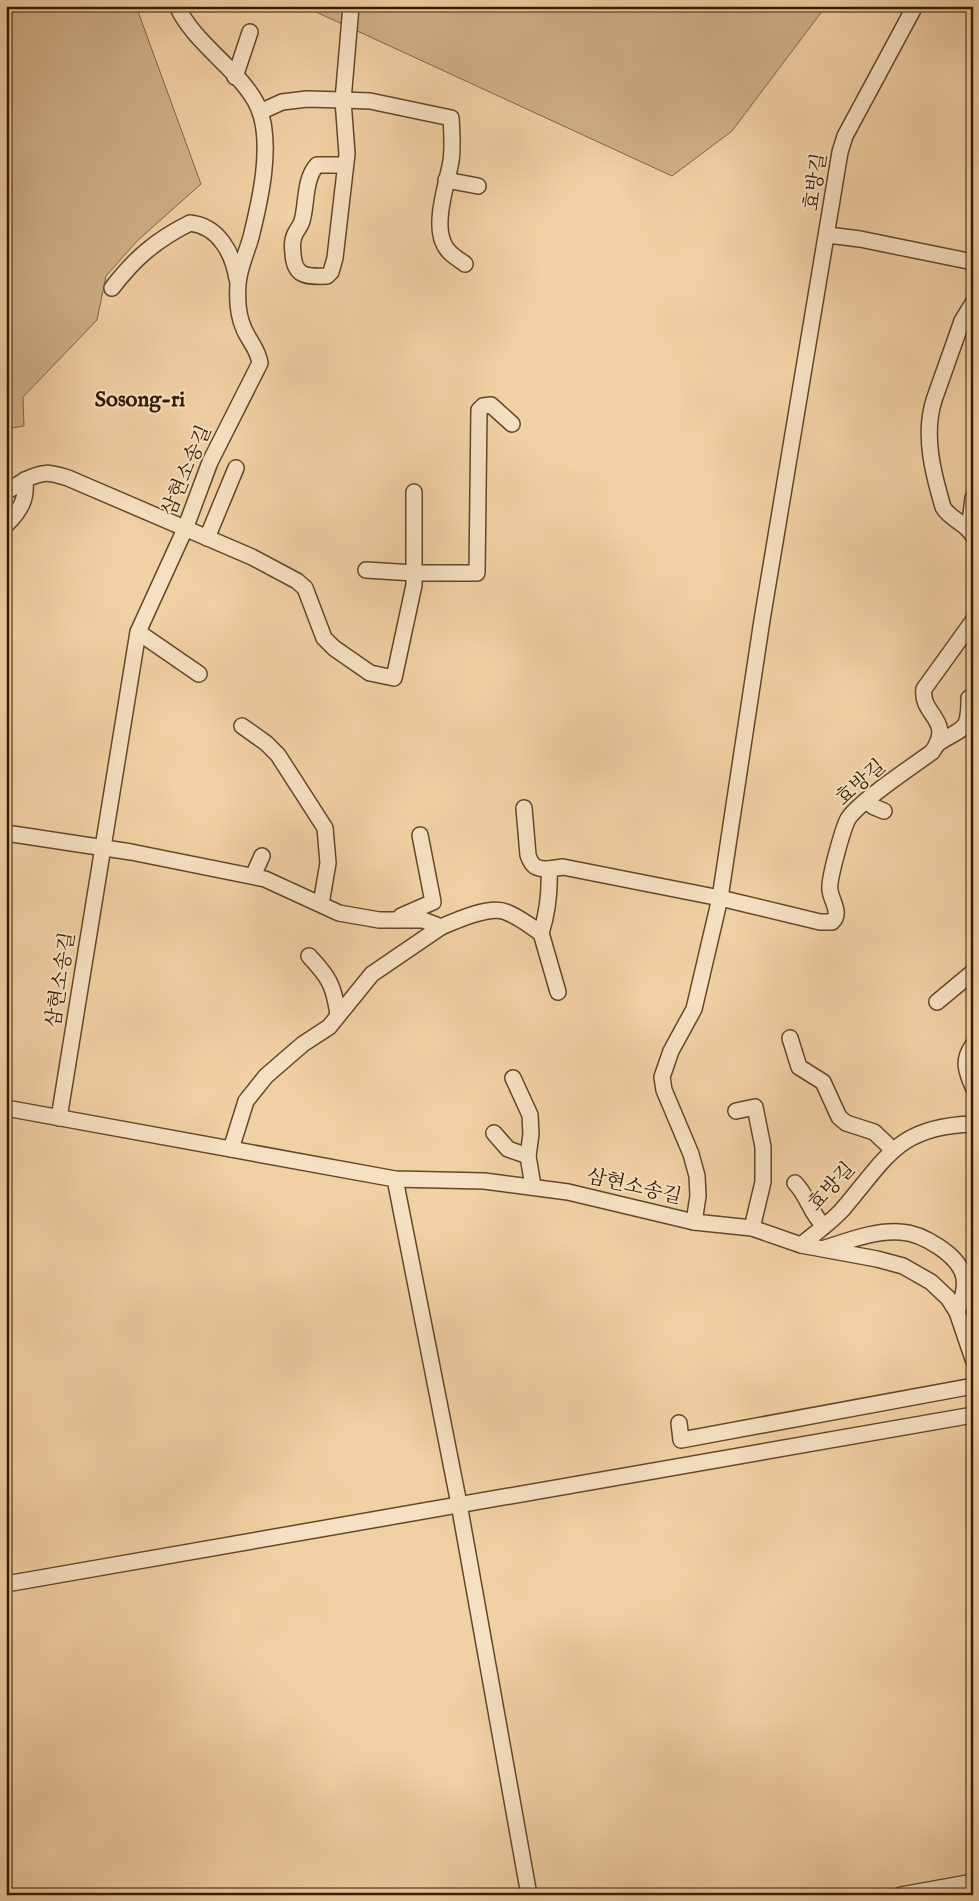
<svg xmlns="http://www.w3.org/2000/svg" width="979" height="1901" viewBox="0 0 979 1901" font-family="'IM FELL English','Noto Serif KR',serif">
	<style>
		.green { fill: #d0b187; stroke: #806644 }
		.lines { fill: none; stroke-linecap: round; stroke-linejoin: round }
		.minor-casing { stroke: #614829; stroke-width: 18 }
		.minor { stroke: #f6e0c3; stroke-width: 15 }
		.labels { text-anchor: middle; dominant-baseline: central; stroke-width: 4; stroke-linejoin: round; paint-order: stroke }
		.street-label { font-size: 20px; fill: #311b00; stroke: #f6e0c3 }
		.quarter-label { font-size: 22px; font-weight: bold; fill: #311b00; stroke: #f6e0c3 }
	</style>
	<rect width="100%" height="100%" fill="#f1d0a3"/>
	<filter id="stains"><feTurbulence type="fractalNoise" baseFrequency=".004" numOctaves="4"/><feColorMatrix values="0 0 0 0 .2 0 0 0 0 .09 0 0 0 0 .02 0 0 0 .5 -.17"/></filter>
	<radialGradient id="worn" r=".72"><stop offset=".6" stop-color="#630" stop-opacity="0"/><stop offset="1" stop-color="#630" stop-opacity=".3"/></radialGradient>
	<g class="green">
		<path d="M 6,6 L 136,6 L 201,184 L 137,241 L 106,276 L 97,320 L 23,397 L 24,426 L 6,429 Z"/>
		<path d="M 303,6 L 826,6 L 732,131 L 672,176 Z"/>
	</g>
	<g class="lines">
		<g class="minor-casing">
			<g id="minor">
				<path d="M 235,77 L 250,32"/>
				<path d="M 260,112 L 282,102 L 307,99 L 343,100 L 370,101 L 451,118 C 452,133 453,147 451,161 C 447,184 434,220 443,242 C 447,253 457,258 465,264"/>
				<path d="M 345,165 L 317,165 C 304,179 307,204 302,221 C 301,225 297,230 295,234 C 292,240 292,246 293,253 C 294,276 305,277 327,276 L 331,272 L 335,258 L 347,154 L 343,100 L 351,6"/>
				<path d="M 446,180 L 478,186"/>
				<path d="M 828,235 L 860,239 L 973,262"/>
				<path d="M 112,288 C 135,258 156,240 190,223 C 219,226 233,254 237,279"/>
				<path d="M 973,303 L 962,321 L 934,400 C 923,435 933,473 943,507 C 950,520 967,523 973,536"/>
				<path d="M 6,492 L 25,480"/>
				<path d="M 6,525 C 20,511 27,500 25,480 C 44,471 48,472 68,478 L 252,557 L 297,581 L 305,588 L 324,638 L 334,648 L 370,673 L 394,678 L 414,585 L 414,492"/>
				<path d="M 969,530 L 973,498"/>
				<path d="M 207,538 L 236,468"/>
				<path d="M 366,570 L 414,573 L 477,573 L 479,410 L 483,406 L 491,405 L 512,424"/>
				<path d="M 138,632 L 199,674"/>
				<path d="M 242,726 L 266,743 L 278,755 L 325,828 L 328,863 L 321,904"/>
				<path d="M 937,744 C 964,726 969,733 969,698"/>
				<path d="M 866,801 L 874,807 L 884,811"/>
				<path d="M 524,808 L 528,855 C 532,867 536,869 549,869"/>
				<path d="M 6,833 L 131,852 L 265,879 L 339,913 L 379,920 L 423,920 L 441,927 C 457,920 490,905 506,912 C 519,917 530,926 541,933 C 548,911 550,891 549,869 L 563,867 L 720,898 L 820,922 L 832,922 C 842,913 831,901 830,890 C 828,881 843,828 848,819 C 858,802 913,766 932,752 C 955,720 920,715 924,689 L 973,621"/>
				<path d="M 253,876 L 262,856"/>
				<path d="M 401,916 L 433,902 L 420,835"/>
				<path d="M 541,933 L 558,992"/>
				<path d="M 309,956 C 329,977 334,986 338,1015"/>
				<path d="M 937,1002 L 973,972"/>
				<path d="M 790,1038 L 799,1067 L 823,1082 L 839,1117 L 846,1123 L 874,1132 L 892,1149"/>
				<path d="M 973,1045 C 962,1060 966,1071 973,1087"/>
				<path d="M 513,1078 L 530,1115 L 531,1134 L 528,1156 L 533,1186"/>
				<path d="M 6,1108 L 395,1179 L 484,1181 L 568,1192 L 694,1222 L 752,1228 L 801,1245 L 877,1259 L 903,1266 L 931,1282 L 948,1298 L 957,1312 L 973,1359"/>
				<path d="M 736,1111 L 755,1107 L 763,1147 L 763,1182 L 752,1228"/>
				<path d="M 59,1118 L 138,632 L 185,529 L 210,462 L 260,363 C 258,349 249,341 244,329 C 238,316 237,298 238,284 C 239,268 247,252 251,237 C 260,201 273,145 259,109 C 244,72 196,47 177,6"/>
				<path d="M 494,1133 L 508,1149 L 528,1156"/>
				<path d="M 231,1149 L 246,1101 L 266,1076 L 303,1044 L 329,1027 L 372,974 L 441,927"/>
				<path d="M 395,1179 L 459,1504 L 529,1895"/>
				<path d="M 795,1183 C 808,1196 810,1213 824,1226"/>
				<path d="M 694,1222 L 698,1196 L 697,1176 L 691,1154 L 664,1090 L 662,1077 L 671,1051 L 694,1009 L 720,898 L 762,620 L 840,152 L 845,136 L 915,6"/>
				<path d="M 801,1245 C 814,1234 830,1223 842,1210 C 886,1159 897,1126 973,1124"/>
				<path d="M 825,1248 C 848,1241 875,1230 900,1232 C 922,1233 960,1255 964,1278 C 966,1290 961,1301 957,1312"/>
				<path d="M 679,1423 L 681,1440 L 973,1386"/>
				<path d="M 6,1584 L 973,1415"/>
				<path d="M 901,1895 L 973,1882"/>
			</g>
		</g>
		<use href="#minor" class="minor"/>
	</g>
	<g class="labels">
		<g class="street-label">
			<text transform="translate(816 182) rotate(-81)">효방길</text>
			<text transform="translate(187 471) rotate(-67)">삼현소송길</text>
			<text transform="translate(861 783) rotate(-41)">효방길</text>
			<text transform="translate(61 980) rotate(-81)">삼현소송길</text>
			<text transform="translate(634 1187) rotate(13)">삼현소송길</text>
			<text transform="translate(832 1187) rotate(-47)">효방길</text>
		</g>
		<g class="quarter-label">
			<text x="140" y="400">Sosong-ri</text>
		</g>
	</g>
	<rect width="979" height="1901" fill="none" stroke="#f1d0a3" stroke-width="25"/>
	<rect x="8" y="8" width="964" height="1886" fill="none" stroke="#311b00" stroke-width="2.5"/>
	<rect x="12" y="12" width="954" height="1876" fill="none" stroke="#311b00"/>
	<rect width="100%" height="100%" filter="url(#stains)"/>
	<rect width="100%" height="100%" fill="url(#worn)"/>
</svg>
